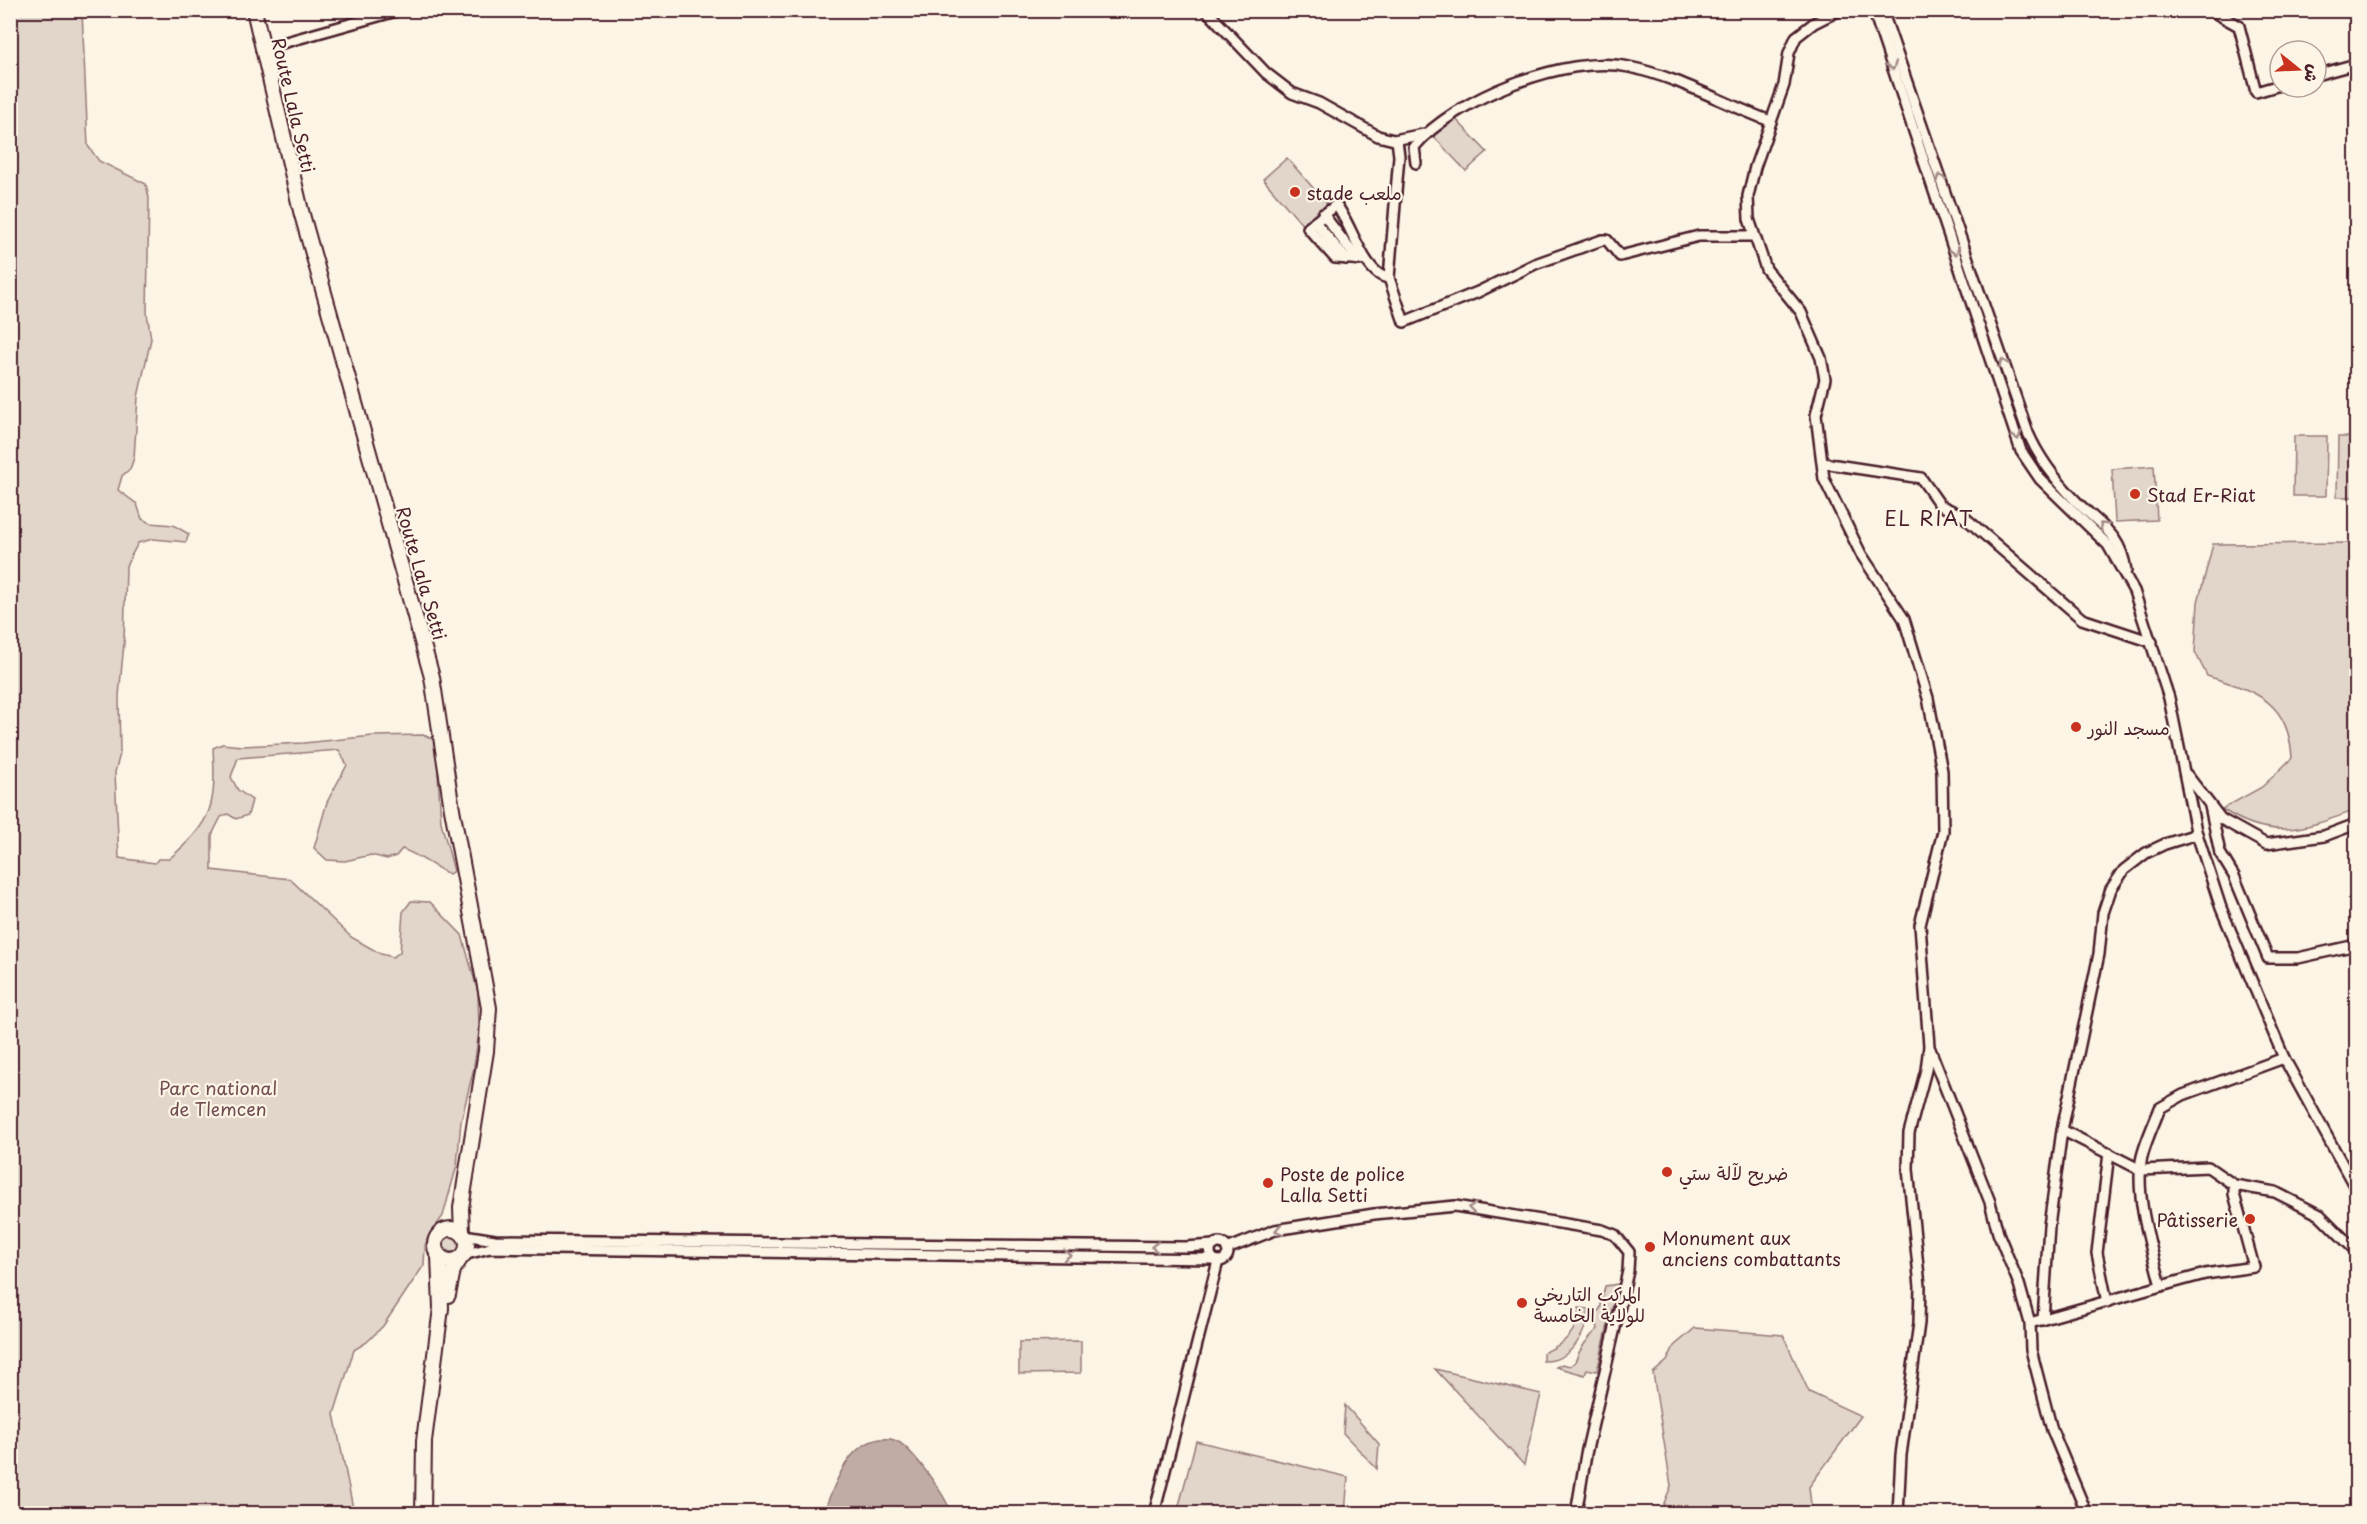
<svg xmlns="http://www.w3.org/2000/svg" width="2367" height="1524" viewBox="0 0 2367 1524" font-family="'Playpen Sans','Playpen Sans Arabic',sans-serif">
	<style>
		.green { fill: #e2d5ca; stroke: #967a7a; stroke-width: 1.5 }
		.water { fill: #c0aca5; stroke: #917474; stroke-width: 1.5 }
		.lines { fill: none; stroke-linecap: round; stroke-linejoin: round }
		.minor-casing { stroke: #4a1f2b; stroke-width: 14 }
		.secondary-casing { stroke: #4a1f2b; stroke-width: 18 }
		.minor { stroke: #fcf5e5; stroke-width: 9 }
		.secondary { stroke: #fcf5e5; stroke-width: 14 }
		.oneway { stroke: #a38a88 }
		.poi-dot { fill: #c8321e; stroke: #fcf5e5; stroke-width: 2 }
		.labels { text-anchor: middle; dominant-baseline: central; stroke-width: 4.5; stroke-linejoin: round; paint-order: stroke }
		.street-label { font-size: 18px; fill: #4a1f2b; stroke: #fcf5e5 }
		.poi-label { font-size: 18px; fill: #4a1f2b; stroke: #fcf5e5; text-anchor: start }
		.park-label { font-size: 18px; fill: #704c53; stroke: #fcf5e5 }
		.neighbourhood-label { font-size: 20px; letter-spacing: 1.5px; fill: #4a1f2b; stroke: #fcf5e5 }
	</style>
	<rect width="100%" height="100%" fill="#fcf5e5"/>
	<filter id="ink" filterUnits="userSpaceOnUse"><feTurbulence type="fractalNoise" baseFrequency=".0167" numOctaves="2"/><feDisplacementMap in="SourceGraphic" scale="12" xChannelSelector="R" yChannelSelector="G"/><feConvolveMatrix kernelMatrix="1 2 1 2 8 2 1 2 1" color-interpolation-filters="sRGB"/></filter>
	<g filter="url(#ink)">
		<g class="green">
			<path d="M 10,11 L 82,11 L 88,146 L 99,161 L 146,184 L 149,198 L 147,313 L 151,339 L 138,397 L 134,458 L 130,469 L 122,476 L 118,490 L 137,504 L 142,519 L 150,523 L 173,525 L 189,534 L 186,542 L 153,539 L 138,543 L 126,566 L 124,643 L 119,696 L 120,754 L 115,772 L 119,858 L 155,863 L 158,859 L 169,859 C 214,820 216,805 213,748 L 222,744 L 242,746 L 304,743 L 373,736 L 424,735 L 436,741 L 441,822 L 454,871 L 449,874 C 432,866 419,855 402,849 L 396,856 L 387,859 L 371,855 L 345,861 L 327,860 L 314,848 L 327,802 L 347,765 L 339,750 L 238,758 L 231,777 L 238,790 L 252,800 L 248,815 L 236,819 L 228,814 L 221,817 L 212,835 L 212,870 L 290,879 L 351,937 L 381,954 L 393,957 L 400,952 L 403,912 L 411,901 L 430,902 L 462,935 L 478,992 L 479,1032 L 473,1072 L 461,1121 L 457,1165 L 443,1216 L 428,1237 L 425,1246 L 424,1265 L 383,1326 L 367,1342 L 354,1350 L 334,1414 L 354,1513 L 11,1513 Z"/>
			<path d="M 1453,116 L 1487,152 L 1466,171 L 1433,136 Z"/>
			<path d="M 1287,158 L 1328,205 L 1304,227 L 1263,179 Z"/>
			<path d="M 2294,436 L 2327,436 L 2326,496 L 2293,496 Z"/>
			<path d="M 2338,437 L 2356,437 L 2356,497 L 2337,497 Z"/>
			<path d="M 2154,466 L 2157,520 L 2115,522 L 2112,469 Z"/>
			<path d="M 2356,543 L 2356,810 C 2304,829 2272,842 2222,809 L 2262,787 L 2292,758 C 2289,700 2255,691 2207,676 L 2195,652 L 2198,602 L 2213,544 Z"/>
			<circle cx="452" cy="1244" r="8"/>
			<path d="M 1618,1284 L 1597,1371 L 1587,1369 L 1585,1375 L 1556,1367 L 1562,1364 L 1570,1366 L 1575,1362 C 1579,1350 1588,1337 1598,1329 L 1595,1314 L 1600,1309 L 1605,1286 Z"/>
			<path d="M 1579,1308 L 1589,1309 C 1587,1333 1571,1362 1543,1361 L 1543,1353 C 1564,1344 1578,1333 1579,1308 Z"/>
			<path d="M 1695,1328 L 1783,1335 L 1809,1392 L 1861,1416 L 1809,1487 L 1812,1513 L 1660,1513 L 1671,1486 L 1653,1373 L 1667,1361 L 1674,1346 Z"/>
			<path d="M 1081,1341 L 1081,1373 L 1019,1374 L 1019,1342 Z"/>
			<path d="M 1435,1369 L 1541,1394 L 1524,1465 Z"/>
			<path d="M 1345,1405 L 1379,1444 L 1377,1469 L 1343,1433 Z"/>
			<path d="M 1196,1441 L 1348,1477 L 1345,1513 L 1177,1513 Z"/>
		</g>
		<path class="water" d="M 880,1439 C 884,1439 890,1438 894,1440 C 910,1444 947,1498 951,1513 L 823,1513 C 835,1485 846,1445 880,1439 Z"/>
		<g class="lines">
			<g class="minor-casing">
				<g id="minor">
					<path d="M 1206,10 L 1266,73 L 1292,93 L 1319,103 L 1378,136 L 1394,140 L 1424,134"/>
					<path d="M 1840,10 L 1814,23 L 1796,37 L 1789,53 L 1784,85 L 1755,167 L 1748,196 L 1749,219 L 1766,269 L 1801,312 L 1821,358 L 1825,379 L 1816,415 L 1824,479 L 1861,554 L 1904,619 L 1928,698 L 1942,771 L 1943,831 L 1920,925 L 1929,1046 L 1926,1070 L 1909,1133 L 1908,1169 L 1920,1286 L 1919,1323 L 1901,1455 L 1898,1514"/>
					<path d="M 1876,10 L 1876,18 L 2021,451 L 2040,479 L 2108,545 L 2134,591 L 2169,698 L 2196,831 L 2221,908 L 2284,1058 L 2356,1189"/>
					<path d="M 1882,10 L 2028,433 C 2039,458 2054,478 2073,498 C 2098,525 2121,532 2126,571"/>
					<path d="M 2210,10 L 2239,26 L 2256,92 L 2280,85"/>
					<path d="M 261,49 L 400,10"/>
					<path d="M 2316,75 L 2356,64"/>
					<path d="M 1397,140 L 1399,156 L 1389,278 L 1404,322 L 1478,292 L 1535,264 L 1602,240 L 1607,240 L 1620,256 L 1699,236 L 1754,236"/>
					<path d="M 1416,163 L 1414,147 C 1454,99 1567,53 1629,67 C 1678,77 1724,104 1770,121"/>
					<path d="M 1323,214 L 1358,260"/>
					<path d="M 1315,222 L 1346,259"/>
					<path d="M 1366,260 L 1335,258 L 1308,228 L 1336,205 C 1351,222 1364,276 1389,278"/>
					<path d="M 1823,463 L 1921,478 L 1940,505 L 1963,516 L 2082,619 L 2152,642"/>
					<path d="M 2187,775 L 2221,819 L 2266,844 L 2324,836 L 2356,824"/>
					<path d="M 2210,806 L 2220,853 L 2234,876 L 2268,958 L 2298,958 L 2356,945"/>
					<path d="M 1930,1049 L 1990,1202 L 1998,1233 L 2019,1284 L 2030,1323 L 2031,1350 L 2052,1430 L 2087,1514"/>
					<path d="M 2062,1130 L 2141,1170 L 2208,1167 L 2234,1185 L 2275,1192 L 2320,1215 L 2356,1251"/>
					<path d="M 464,1235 L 495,1240 L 1185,1247 L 1214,1245"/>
					<circle cx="1219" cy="1252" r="9"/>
					<path d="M 1227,1249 L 1275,1230 L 1374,1214 L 1455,1206 L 1602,1230 L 1615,1235 L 1629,1252 L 1628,1271 L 1586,1454 L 1576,1514"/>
					<path d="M 463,1255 L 490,1248 L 1213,1259"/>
					<path d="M 2161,1286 L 2205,1274 L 2254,1267 L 2234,1194 L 2234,1185"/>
					<path d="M 2107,1302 L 2097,1253 L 2109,1153"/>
					<path d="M 2043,1320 L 2049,1226 L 2062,1130 L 2099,954 L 2103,913 L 2111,889 L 2124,870 L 2146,853 L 2165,844 L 2197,834"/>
					<path d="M 2030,1323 L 2161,1286 C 2151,1245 2136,1203 2141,1161 C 2144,1144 2154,1124 2160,1108 L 2183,1095 L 2284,1058"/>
					<path d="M 1154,1514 L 1218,1261"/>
					<path d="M 2073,1514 L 2077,1514"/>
				</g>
			</g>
			<g class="secondary-casing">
				<g id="secondary">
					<path d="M 254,10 L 301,211 L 432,677 L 452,809 L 489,1008 L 486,1051 L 461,1208 L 462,1233"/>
					<circle cx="451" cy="1245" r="16"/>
					<path d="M 448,1295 L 453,1270 L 460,1259"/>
					<path d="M 423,1514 L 424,1441 L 441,1308 L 439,1256"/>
				</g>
			</g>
			<use href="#minor" class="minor"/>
			<use href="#secondary" class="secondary"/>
		</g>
		<defs><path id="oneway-chevron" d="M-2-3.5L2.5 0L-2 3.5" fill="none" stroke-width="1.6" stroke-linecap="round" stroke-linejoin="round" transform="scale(1.5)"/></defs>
		<g class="oneway">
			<use href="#oneway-chevron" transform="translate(1892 66) rotate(71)"/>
			<use href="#oneway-chevron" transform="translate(1940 178) rotate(-109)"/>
			<use href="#oneway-chevron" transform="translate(1955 251) rotate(71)"/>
			<use href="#oneway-chevron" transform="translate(2003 363) rotate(-110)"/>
			<use href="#oneway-chevron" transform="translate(2017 436) rotate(72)"/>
			<use href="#oneway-chevron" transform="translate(2103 526) rotate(-137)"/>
			<use href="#oneway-chevron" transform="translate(1472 1208) rotate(-172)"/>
			<use href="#oneway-chevron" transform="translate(1279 1230) rotate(167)"/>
			<use href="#oneway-chevron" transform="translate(1155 1247) rotate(-179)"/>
			<use href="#oneway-chevron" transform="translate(1067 1255) rotate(1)"/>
		</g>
	</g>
	<g class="poi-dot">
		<circle cx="1295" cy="192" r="6"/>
		<circle cx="2135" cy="494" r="6"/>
		<circle cx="2076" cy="727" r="6"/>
		<circle cx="1667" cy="1172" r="6"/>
		<circle cx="1268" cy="1183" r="6"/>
		<circle cx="2250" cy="1219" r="6"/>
		<circle cx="1650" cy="1247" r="6"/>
		<circle cx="1522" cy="1303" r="6"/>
	</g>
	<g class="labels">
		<g class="street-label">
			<text transform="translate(294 105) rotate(77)">Route Lala Setti</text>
			<text transform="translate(422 573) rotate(74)">Route Lala Setti</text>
		</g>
		<g class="poi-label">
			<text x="1307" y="192">stade ملعب</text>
			<text x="2147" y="494">Stad Er-Riat</text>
			<text x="2088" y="727">مسجد النور</text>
			<text x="1679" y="1172">ضريح لآلة ستي</text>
			<text x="1280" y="1173">Poste de police<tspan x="1280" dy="21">Lalla Setti</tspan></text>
			<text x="2238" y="1219" text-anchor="end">Pâtisserie</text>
			<text x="1662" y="1237">Monument aux<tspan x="1662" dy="21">anciens combattants</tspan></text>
			<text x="1534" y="1293">المركب التاريخي<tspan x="1534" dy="21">للولاية الخامسة</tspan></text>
		</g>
		<g class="park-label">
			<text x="218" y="1087">Parc national<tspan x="218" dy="21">de Tlemcen</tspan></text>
		</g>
		<g class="neighbourhood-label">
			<text x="1929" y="518">EL RIAT</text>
		</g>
	</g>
	<rect width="2367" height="1524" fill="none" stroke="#fcf5e5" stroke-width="36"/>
	<rect x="18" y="18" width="2331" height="1488" fill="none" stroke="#4a1f2b" stroke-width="2" filter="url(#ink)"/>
	<g transform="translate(2298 69) rotate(108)"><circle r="28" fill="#fcf5e5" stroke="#b59f9b" stroke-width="1.5"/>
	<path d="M0-4.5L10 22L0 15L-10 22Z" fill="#c8321e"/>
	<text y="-9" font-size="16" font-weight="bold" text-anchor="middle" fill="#4a1f2b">ش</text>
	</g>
</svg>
